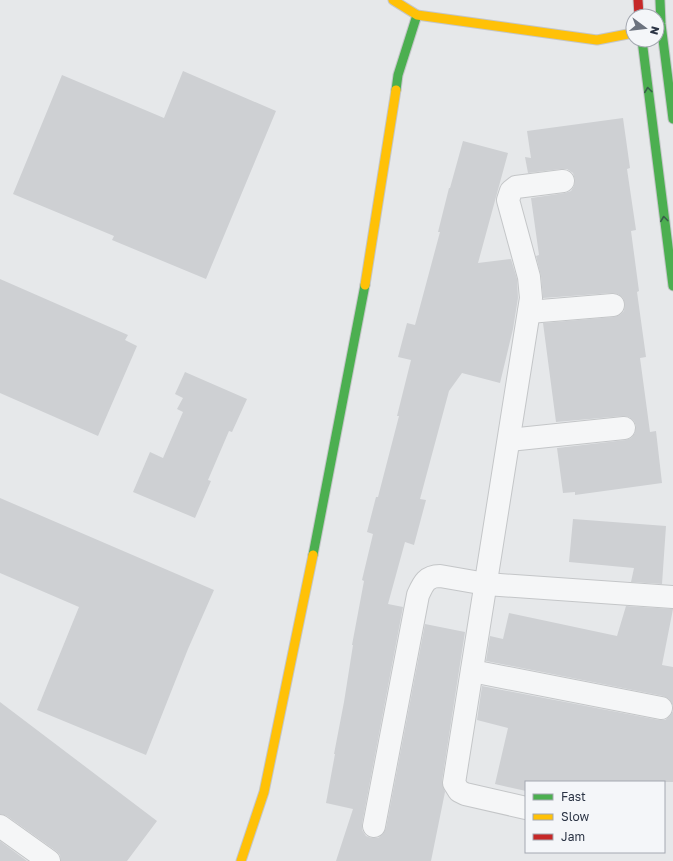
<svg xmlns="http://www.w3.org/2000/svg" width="673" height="861" viewBox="0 0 673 861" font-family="'Golos Text',sans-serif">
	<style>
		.building { fill: #ced0d3 }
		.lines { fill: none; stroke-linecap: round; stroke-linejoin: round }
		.street-casing { stroke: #c4c6c8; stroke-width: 24 }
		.fast-casing { stroke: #c4c6c8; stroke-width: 11 }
		.slow-casing { stroke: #c4c6c8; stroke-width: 11 }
		.jam-casing { stroke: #c4c6c8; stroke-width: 11 }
		.street { stroke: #f5f6f7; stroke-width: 22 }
		.fast { stroke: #4caf50; stroke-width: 9 }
		.slow { stroke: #ffc107; stroke-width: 9 }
		.jam { stroke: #c62828; stroke-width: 9 }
		.oneway { stroke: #375f49 }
	</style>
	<rect width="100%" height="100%" fill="#e6e8ea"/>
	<g class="building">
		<path d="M 183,71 L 276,111 L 206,279 L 112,240 L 114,236 L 13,194 L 62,75 L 164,118 Z"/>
		<path d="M 623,118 L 630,168 L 627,169 L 636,230 L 631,231 L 639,291 L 637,292 L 646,357 L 640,358 L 650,432 L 656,431 L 662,483 L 575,495 L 575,492 L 563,493 L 557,448 L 626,440 L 631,438 L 635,433 L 636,426 L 634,421 L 629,417 L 623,416 L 556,422 L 543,323 L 614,317 L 620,315 L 624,311 L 625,304 L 623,298 L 618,294 L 612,293 L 543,298 L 541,276 L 536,256 L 539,255 L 531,198 L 565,193 L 571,191 L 574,186 L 575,180 L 573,173 L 567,169 L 561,169 L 528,173 L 525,157 L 531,158 L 527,131 Z"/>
		<path d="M 463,141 L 508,153 L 478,263 L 511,259 L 517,279 L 518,298 L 513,329 L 500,383 L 462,373 L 449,391 L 420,499 L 426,500 L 414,545 L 405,542 L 388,604 L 403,607 L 362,824 L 362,830 L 366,836 L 371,838 L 378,838 L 383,834 L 386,828 L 425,624 L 465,632 L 442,781 L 445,792 L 431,861 L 336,861 L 353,809 L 326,803 L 335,754 L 334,754 L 344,702 L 353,645 L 352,645 L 364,581 L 362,580 L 373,534 L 367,532 L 376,497 L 378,497 L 399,416 L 397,416 L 411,360 L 398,357 L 407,323 L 415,325 L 418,314 L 440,232 L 438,232 L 449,188 L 450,188 Z"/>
		<path d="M 0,279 L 128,335 L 125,340 L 137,346 L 98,436 L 0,393 Z"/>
		<path d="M 185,372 L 247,399 L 232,432 L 229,431 L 208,480 L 211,481 L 195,518 L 133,492 L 150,452 L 163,458 L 183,412 L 177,409 L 183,398 L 175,394 Z"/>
		<path d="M 0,498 L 214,590 L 188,649 L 146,755 L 37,710 L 79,607 L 0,573 Z"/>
		<path d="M 573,519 L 666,526 L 662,584 L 631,582 L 634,568 L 569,562 Z"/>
		<path d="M 626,606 L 673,609 L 662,665 L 673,667 L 673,706 L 669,699 L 663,696 L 486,661 L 490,636 L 503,639 L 509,613 L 617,636 Z"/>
		<path d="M 482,686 L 659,720 L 665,720 L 670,716 L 673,711 L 673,782 L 526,782 L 526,791 L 495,784 L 508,728 L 477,720 Z"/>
		<path d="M 0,702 L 157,821 L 127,861 L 61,861 L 60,855 L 56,851 L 7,816 L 0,814 Z"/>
		<path d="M 0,841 L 27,861 L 0,861 Z"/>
	</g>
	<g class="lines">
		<g class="street-casing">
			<g id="street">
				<path d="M 529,312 L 613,305"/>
				<path d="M 509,440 L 624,428"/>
				<path d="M 472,671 L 661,708"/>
				<path d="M 526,808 L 465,794 L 459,791 L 454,783 L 531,298 L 529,277 L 508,200 L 511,191 L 516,187 L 563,181"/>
				<path d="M 0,826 L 49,861"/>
				<path d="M 374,826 L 418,595 C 423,584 426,576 440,576 L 486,584 L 673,597"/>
			</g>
		</g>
		<g class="fast-casing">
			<g id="fast">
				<path d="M 660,0 L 661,24 L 673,119"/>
				<path d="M 642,40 L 673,286"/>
				<path d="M 396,90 L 398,75 L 417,15"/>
				<path d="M 313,555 L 365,285"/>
			</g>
		</g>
		<g class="slow-casing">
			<g id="slow">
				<path d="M 393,0 L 417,15 L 597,40 L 633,33"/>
				<path d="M 365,285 L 396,90"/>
				<path d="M 241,861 L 264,792 L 313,555"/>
			</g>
		</g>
		<g class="jam-casing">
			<path id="jam" d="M 638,0 L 639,16"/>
		</g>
		<use href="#street" class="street"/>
		<use href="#fast" class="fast"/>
		<use href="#slow" class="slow"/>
		<use href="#jam" class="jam"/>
	</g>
	<defs><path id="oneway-chevron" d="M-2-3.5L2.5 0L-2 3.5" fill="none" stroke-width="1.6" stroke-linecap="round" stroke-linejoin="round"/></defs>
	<g class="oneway">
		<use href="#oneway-chevron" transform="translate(648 90) rotate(-97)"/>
		<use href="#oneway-chevron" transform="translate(664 219) rotate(-97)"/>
	</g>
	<rect x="525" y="781" width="140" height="72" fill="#f4f6f9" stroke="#a4a8b1"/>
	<rect x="533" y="794" width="20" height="6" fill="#4caf50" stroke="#a4a8b1"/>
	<text x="561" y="801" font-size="12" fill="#2b3445">Fast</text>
	<rect x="533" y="814" width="20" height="6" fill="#ffc107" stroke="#a4a8b1"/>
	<text x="561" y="821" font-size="12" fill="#2b3445">Slow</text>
	<rect x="533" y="834" width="20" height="6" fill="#c62828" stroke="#a4a8b1"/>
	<text x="561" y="841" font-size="12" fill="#2b3445">Jam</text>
	<g transform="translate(645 28) rotate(105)"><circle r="19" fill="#f4f6f9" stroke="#a4a8b1"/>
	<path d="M0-3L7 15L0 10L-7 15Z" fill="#6c737f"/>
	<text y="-6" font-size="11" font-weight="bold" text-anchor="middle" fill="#2b3445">N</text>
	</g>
</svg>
